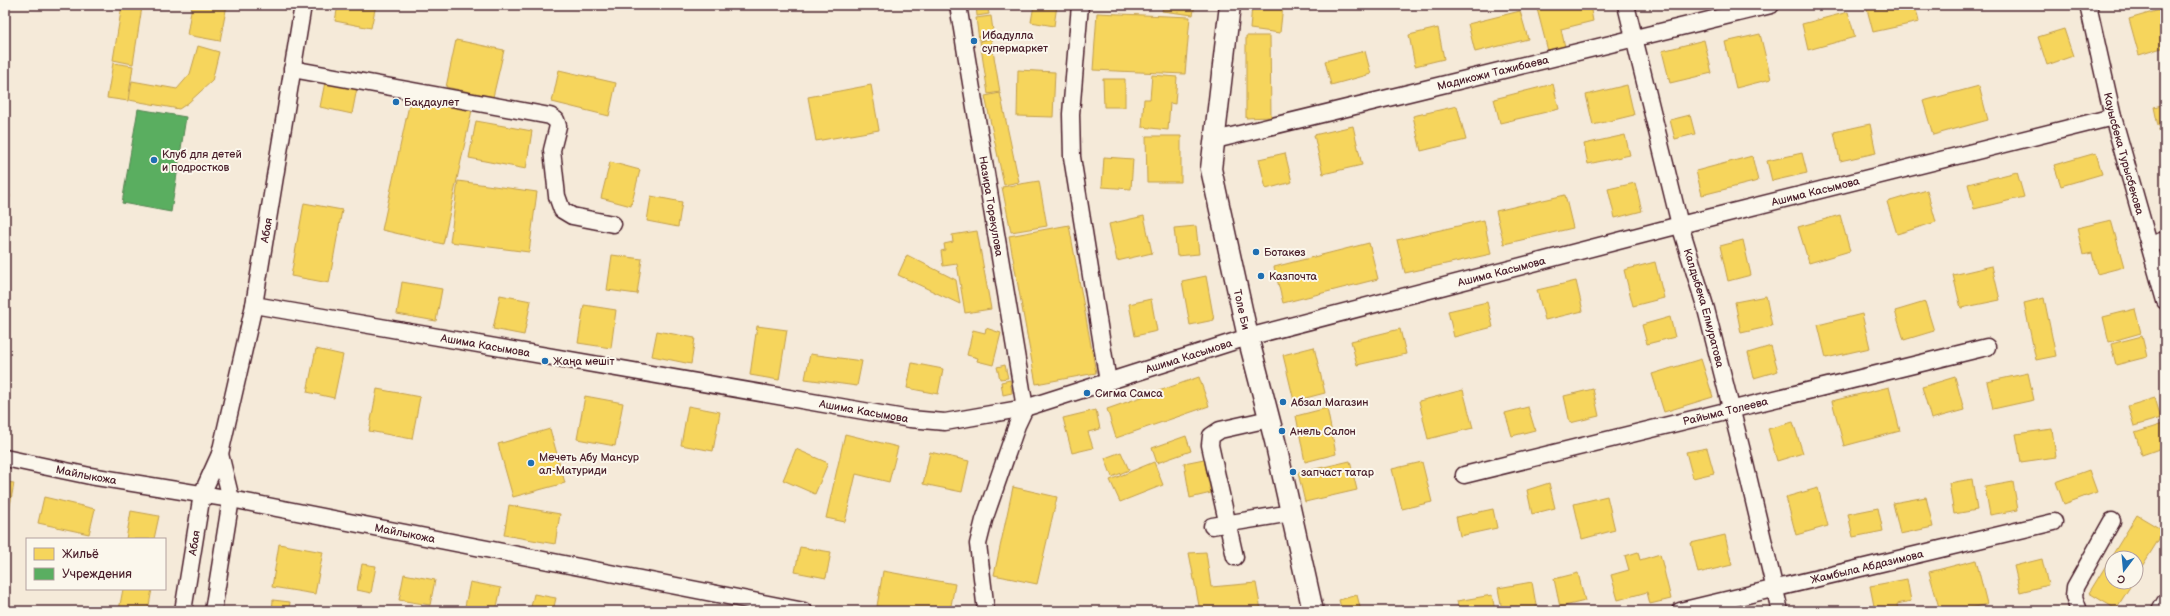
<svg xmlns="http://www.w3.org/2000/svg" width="2170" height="616" viewBox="0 0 2170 616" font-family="'Balsamiq Sans',sans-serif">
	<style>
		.homes { fill: #f6d55c; stroke: #c29e4d }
		.public { fill: #5aae61; stroke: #558351 }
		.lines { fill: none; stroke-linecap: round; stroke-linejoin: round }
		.minor-casing { stroke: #4a1f2b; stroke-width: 19 }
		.tertiary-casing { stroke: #4a1f2b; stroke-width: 23 }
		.minor { stroke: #fbf7ec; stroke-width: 16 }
		.tertiary { stroke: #fbf7ec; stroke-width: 20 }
		.poi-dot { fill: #1f6fb2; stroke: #fbf7ec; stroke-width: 1.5 }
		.labels { text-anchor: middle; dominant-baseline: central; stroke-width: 4; stroke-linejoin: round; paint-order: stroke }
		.poi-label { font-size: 11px; fill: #4a1f2b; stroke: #fbf7ec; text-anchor: start }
		.street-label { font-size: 11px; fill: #4a1f2b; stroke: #fbf7ec }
	</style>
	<rect width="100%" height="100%" fill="#f5ead9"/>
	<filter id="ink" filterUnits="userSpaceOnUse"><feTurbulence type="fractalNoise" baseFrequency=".025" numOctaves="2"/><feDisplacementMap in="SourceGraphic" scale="8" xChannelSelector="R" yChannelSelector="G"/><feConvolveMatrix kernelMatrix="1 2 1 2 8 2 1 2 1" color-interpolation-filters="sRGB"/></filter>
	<g filter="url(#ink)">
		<g class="homes">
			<path d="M 122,5 L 142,7 L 133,64 L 113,60 Z"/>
			<path d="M 192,5 L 227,5 L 220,41 L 187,35 Z"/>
			<path d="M 338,5 L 376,5 L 371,28 L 335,21 Z"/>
			<path d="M 976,5 L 987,5 L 989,14 L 977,16 Z"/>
			<path d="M 1034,5 L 1057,5 L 1054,26 L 1031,22 Z"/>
			<path d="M 1163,5 L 1195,5 L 1193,15 L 1162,11 Z"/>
			<path d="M 1252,5 L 1283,5 L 1280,33 L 1250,29 Z"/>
			<path d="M 1536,5 L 1590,5 L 1593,21 L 1561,29 L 1565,47 L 1548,51 Z"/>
			<path d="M 1657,5 L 1671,5 L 1658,8 Z"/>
			<path d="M 1886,5 L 1915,5 L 1919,22 L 1873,32 L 1867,9 Z"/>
			<path d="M 2163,9 L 2165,47 L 2139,55 L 2129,19 Z"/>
			<path d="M 1520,11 L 1528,39 L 1475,52 L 1468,24 Z"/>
			<path d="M 1848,12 L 1855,37 L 1808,50 L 1802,24 Z"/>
			<path d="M 1097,13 L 1190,17 L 1185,74 L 1093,70 Z"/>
			<path d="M 991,16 L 994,38 L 979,40 L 976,18 Z"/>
			<path d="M 1438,28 L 1444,59 L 1415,66 L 1409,35 Z"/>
			<path d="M 2064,29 L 2073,56 L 2047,65 L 2038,37 Z"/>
			<path d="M 1760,34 L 1771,79 L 1736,88 L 1725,42 Z"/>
			<path d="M 1246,36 L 1270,36 L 1271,117 L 1246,118 Z"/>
			<path d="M 991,39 L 1000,92 L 988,94 L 980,41 Z"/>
			<path d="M 456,40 L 504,50 L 493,97 L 446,87 Z"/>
			<path d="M 1704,40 L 1712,73 L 1670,83 L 1662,51 Z"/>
			<path d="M 198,46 L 219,52 L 212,81 L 188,103 L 179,109 L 129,100 L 132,81 L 177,89 L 190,74 Z"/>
			<path d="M 1365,51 L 1371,74 L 1331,85 L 1325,61 Z"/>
			<path d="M 113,63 L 133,66 L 128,101 L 107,98 Z"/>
			<path d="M 559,70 L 616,83 L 609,116 L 552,102 Z"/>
			<path d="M 1018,70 L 1055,72 L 1053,117 L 1017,116 Z"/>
			<path d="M 1152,75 L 1177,77 L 1175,104 L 1170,103 L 1168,130 L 1142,127 L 1144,99 L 1150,99 Z"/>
			<path d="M 1103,79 L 1125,79 L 1125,107 L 1104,107 Z"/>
			<path d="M 325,82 L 357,88 L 352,114 L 320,107 Z"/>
			<path d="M 1553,84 L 1559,109 L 1500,123 L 1494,99 Z"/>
			<path d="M 871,85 L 879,130 L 816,141 L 808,97 Z"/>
			<path d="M 1627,85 L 1634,115 L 1593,125 L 1586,95 Z"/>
			<path d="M 1979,86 L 1988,120 L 1933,135 L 1923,101 Z"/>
			<path d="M 1000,93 L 1019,182 L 1004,185 L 985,96 Z"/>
			<path d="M 411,96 L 472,110 L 443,244 L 382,230 Z"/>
			<path d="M 2165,104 L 2165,125 L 2158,126 L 2154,107 Z"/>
			<path d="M 1457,106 L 1466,140 L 1421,151 L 1413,116 Z"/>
			<path d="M 1690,115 L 1695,134 L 1675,139 L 1670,120 Z"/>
			<path d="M 476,121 L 532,131 L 526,169 L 469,158 Z"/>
			<path d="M 1870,124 L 1876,153 L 1840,161 L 1834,132 Z"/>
			<path d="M 1353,126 L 1362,165 L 1323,174 L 1314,135 Z"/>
			<path d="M 2165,128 L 2165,148 L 2163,148 L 2159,129 Z"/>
			<path d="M 1625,135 L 1630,155 L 1588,164 L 1584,144 Z"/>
			<path d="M 1146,136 L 1181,136 L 1181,182 L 1147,182 Z"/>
			<path d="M 1285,153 L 1292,182 L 1266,189 L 1259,159 Z"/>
			<path d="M 1802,153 L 1807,173 L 1772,181 L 1767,161 Z"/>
			<path d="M 2096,153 L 2102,174 L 2061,186 L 2054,165 Z"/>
			<path d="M 1752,156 L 1758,181 L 1702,195 L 1696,171 Z"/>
			<path d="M 1104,157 L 1133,159 L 1131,189 L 1102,187 Z"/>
			<path d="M 610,162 L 640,170 L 631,206 L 601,198 Z"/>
			<path d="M 2017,172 L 2024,197 L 1974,209 L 1968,184 Z"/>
			<path d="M 458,181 L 537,192 L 529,252 L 450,242 Z"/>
			<path d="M 1039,181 L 1047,226 L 1011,232 L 1002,187 Z"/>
			<path d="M 1635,183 L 1642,211 L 1615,218 L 1608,189 Z"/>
			<path d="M 1927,190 L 1936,222 L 1897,234 L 1887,202 Z"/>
			<path d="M 5,194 L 10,195 L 5,226 Z"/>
			<path d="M 1565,195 L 1573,228 L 1504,244 L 1496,211 Z"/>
			<path d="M 651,196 L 682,202 L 678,227 L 647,221 Z"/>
			<path d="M 304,203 L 342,210 L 329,283 L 291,276 Z"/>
			<path d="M 1840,215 L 1850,251 L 1809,263 L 1798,227 Z"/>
			<path d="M 1144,216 L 1152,253 L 1117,261 L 1109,224 Z"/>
			<path d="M 1484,220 L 1491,254 L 1405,273 L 1397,240 Z"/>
			<path d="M 2111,220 L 2124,267 L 2097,274 L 2092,253 L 2083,255 L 2077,228 Z"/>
			<path d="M 1069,225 L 1096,373 L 1036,384 L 1009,236 Z"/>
			<path d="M 1196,226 L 1199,254 L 1177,256 L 1174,228 Z"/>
			<path d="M 977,231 L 991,309 L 965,313 L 957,264 L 943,266 L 941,251 L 945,250 L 944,244 L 953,242 L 952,235 Z"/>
			<path d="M 1743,240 L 1751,275 L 1728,281 L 1720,246 Z"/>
			<path d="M 1369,243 L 1378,279 L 1283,303 L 1274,267 Z"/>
			<path d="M 612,255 L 642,259 L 637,294 L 607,290 Z"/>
			<path d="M 907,255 L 956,280 L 960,304 L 898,275 Z"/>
			<path d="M 1655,262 L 1664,298 L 1633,306 L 1624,270 Z"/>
			<path d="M 1992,266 L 2000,300 L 1961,308 L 1953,275 Z"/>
			<path d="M 1206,276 L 1214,320 L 1190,325 L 1182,281 Z"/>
			<path d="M 1576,281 L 1583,311 L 1545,320 L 1537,290 Z"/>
			<path d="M 402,282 L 442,289 L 436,321 L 397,314 Z"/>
			<path d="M 500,295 L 531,301 L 524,335 L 493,329 Z"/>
			<path d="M 1766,296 L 1772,326 L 1741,333 L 1735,302 Z"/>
			<path d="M 2044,298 L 2056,356 L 2036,360 L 2024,303 Z"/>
			<path d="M 1151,299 L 1157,331 L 1135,336 L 1129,304 Z"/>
			<path d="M 1487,302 L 1493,327 L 1454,337 L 1448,311 Z"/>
			<path d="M 1925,302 L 1934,331 L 1904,340 L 1895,311 Z"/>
			<path d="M 584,305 L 616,310 L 611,348 L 578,343 Z"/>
			<path d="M 2135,309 L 2141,333 L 2109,342 L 2103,317 Z"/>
			<path d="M 1862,314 L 1870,348 L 1826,358 L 1818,325 Z"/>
			<path d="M 1670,317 L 1675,337 L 1647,344 L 1642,325 Z"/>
			<path d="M 757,326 L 787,330 L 779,380 L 750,375 Z"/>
			<path d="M 986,328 L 1001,333 L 993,365 L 977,361 L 978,358 L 967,355 L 973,330 L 985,333 Z"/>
			<path d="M 1400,329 L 1406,354 L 1357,365 L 1351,341 Z"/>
			<path d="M 657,331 L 695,338 L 691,364 L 652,356 Z"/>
			<path d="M 2142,336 L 2147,357 L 2116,365 L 2111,344 Z"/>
			<path d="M 1771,346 L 1778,371 L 1754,378 L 1748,353 Z"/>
			<path d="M 1314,347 L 1325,393 L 1294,401 L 1283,355 Z"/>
			<path d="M 316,349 L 343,355 L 334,398 L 307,392 Z"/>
			<path d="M 810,354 L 862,361 L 857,386 L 805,379 Z"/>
			<path d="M 1701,359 L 1713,397 L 1664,412 L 1652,374 Z"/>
			<path d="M 912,363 L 943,369 L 938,394 L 907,388 Z"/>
			<path d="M 1005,365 L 1008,378 L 1000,379 L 997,367 Z"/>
			<path d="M 2028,373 L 2034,400 L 1993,409 L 1987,382 Z"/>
			<path d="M 1199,377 L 1209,406 L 1116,438 L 1107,409 Z"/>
			<path d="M 1955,377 L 1964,410 L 1931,419 L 1922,387 Z"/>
			<path d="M 1010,380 L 1012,393 L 1003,395 L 1001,382 Z"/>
			<path d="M 1889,387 L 1900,431 L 1844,446 L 1832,401 Z"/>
			<path d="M 377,389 L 420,397 L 412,439 L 369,431 Z"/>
			<path d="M 1593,389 L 1599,416 L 1570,423 L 1564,396 Z"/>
			<path d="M 1463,390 L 1473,428 L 1428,439 L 1419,401 Z"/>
			<path d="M 585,396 L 623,403 L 615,446 L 577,439 Z"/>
			<path d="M 2155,398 L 2161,418 L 2134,426 L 2128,406 Z"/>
			<path d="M 688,406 L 720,412 L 713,451 L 681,445 Z"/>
			<path d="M 1528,407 L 1535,430 L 1512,436 L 1505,413 Z"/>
			<path d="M 1327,408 L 1336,454 L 1305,462 L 1296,416 Z"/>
			<path d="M 1096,410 L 1100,429 L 1088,432 L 1093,448 L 1072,453 L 1063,418 Z"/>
			<path d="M 1793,422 L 1803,453 L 1777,461 L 1768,429 Z"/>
			<path d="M 2163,424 L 2165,447 L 2142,455 L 2135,433 Z"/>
			<path d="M 550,429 L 565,483 L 513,497 L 498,444 Z"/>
			<path d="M 2052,429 L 2056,457 L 2021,462 L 2016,434 Z"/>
			<path d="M 845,434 L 898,447 L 889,482 L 856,474 L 845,522 L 826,518 Z"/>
			<path d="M 1186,436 L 1191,451 L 1157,463 L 1152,448 Z"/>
			<path d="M 1707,448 L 1714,473 L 1693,478 L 1686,452 Z"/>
			<path d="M 796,449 L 828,463 L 815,494 L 783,480 Z"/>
			<path d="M 930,452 L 969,461 L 962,492 L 923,484 Z"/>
			<path d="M 1121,452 L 1129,470 L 1112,477 L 1105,458 Z"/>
			<path d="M 1204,459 L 1211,493 L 1190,498 L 1184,463 Z"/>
			<path d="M 1350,461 L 1357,490 L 1305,502 L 1298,473 Z"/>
			<path d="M 1154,462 L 1163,485 L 1120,502 L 1110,480 Z"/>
			<path d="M 1422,462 L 1432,502 L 1402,509 L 1392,469 Z"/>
			<path d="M 2089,470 L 2097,492 L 2064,504 L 2056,482 Z"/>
			<path d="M 1972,479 L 1977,510 L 1954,514 L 1949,483 Z"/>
			<path d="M 5,482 L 14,483 L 7,523 L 5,523 Z"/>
			<path d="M 2013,482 L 2018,510 L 1990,515 L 1985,487 Z"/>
			<path d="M 1549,483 L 1555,508 L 1532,514 L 1527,490 Z"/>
			<path d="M 1013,487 L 1057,497 L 1037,584 L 994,575 Z"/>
			<path d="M 1818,488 L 1828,526 L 1796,535 L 1786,497 Z"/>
			<path d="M 1607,496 L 1615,530 L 1582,539 L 1574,504 Z"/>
			<path d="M 44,497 L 95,509 L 89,534 L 38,523 Z"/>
			<path d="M 1926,497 L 1933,527 L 1900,534 L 1893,503 Z"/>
			<path d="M 509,505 L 560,514 L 555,544 L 504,535 Z"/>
			<path d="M 1878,508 L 1883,531 L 1853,537 L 1848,514 Z"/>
			<path d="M 1493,509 L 1497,528 L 1460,536 L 1456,517 Z"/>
			<path d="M 131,511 L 159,516 L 154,539 L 126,539 Z"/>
			<path d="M 2137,515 L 2164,531 L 2136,576 L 2136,558 L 2112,558 L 2112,582 L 2133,582 L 2116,609 L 2089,593 Z"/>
			<path d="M 1725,535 L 1732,565 L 1698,573 L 1691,543 Z"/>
			<path d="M 279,544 L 323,552 L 315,594 L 272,587 Z"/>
			<path d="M 800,547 L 831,552 L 826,578 L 795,572 Z"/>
			<path d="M 1206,552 L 1211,587 L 1256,583 L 1261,610 L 1200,611 L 1189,553 Z"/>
			<path d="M 1638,552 L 1640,560 L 1660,554 L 1671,599 L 1650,604 L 1647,592 L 1618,600 L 1611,575 L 1629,570 L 1625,556 Z"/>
			<path d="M 2042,559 L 2048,585 L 2020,592 L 2014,566 Z"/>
			<path d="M 1976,560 L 1987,604 L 1960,611 L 1940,611 L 1929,572 Z"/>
			<path d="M 362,564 L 376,566 L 371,593 L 357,590 Z"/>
			<path d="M 883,571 L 955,584 L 950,611 L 902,611 L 877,606 Z"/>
			<path d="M 1578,573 L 1585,601 L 1560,607 L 1554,579 Z"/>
			<path d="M 404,574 L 435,580 L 430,605 L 399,600 Z"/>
			<path d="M 1907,579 L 1911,601 L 1897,604 L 1898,611 L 1875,611 L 1870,586 Z"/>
			<path d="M 470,582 L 501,588 L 496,611 L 464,611 Z"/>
			<path d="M 1532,582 L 1537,611 L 1502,611 L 1498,588 Z"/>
			<path d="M 123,589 L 152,589 L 148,611 L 119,610 Z"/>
			<path d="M 534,594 L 556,598 L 553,611 L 530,611 Z"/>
			<path d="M 1357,595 L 1361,611 L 1342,611 L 1339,600 Z"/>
			<path d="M 1492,595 L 1495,611 L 1459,611 L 1457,601 Z"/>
			<path d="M 273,600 L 290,602 L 289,611 L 272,611 Z"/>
			<path d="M 598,608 L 614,611 L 597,611 Z"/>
		</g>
		<path class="public" d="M 138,109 L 186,117 L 171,212 L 122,203 Z"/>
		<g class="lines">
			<g class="minor-casing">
				<g id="minor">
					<path id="s1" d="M 958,5 L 1025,408"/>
					<path d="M 1080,5 L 1071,114 L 1072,157 L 1108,382"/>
					<path id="s2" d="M 1626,5 L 1680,225 L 1706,309 L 1743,455 L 1780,611"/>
					<path id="s3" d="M 2088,5 L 2113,117 L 2165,301"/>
					<path d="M 292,69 L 550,116 L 556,120 L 558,126 L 552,150 L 557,196 L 562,210 L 572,216 L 613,224"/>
					<path id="s4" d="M 1215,140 L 1771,5"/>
					<path d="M 2149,245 L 2165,240"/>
					<path id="s5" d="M 254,305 L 910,419 L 945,422 L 1025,408 L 1248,337 L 1680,225 L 2113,117"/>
					<path id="s6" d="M 5,458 L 90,476 L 231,499 L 804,611"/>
					<path id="s7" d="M 1464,475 L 1987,347"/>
					<path d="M 1212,526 L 1291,513"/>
					<path d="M 1235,557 L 1210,445 L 1211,436 L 1220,430 L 1269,419"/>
					<path id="s8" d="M 183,611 L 202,494 L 220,454 L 254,305 L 303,5"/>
					<path d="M 213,611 L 231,499 L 220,454"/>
					<path d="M 986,611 L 978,544 L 984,520 L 1017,425 L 1025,408"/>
					<path id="s9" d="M 1680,611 L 2054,522"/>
					<path d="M 2079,611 L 2074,597 L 2075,587 L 2112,521"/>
					<path d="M 2160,611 L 2165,602"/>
				</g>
			</g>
			<g class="tertiary-casing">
				<g id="tertiary">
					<path id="s10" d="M 1230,5 L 1211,169 L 1248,337 L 1275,441 L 1313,611"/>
				</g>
			</g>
			<use href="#minor" class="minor"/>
			<use href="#tertiary" class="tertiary"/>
		</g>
	</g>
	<g class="poi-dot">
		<circle cx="974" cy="41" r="4"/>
		<circle cx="396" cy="102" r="4"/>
		<circle cx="154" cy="160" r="4"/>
		<circle cx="1256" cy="252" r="4"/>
		<circle cx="1261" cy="276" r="4"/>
		<circle cx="545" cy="361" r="4"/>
		<circle cx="1087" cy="393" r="4"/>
		<circle cx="1283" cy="402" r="4"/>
		<circle cx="1282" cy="431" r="4"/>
		<circle cx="531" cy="463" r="4"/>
		<circle cx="1293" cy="472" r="4"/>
	</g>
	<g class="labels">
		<g class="poi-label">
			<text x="982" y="35">Ибадулла<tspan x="982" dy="13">супермаркет</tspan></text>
			<text x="404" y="102">Бақдаулет</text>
			<text x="162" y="154">Клуб для детей<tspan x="162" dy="13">и подростков</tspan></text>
			<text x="1264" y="252">Ботакөз</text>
			<text x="1269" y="276">Казпочта</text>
			<text x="553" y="361">Жаңа мешіт</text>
			<text x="1095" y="393">Сигма Самса</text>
			<text x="1291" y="402">Абзал Магазин</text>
			<text x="1290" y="431">Анель Салон</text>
			<text x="539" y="457">Мечеть Абу Мансур<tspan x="539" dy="13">ал-Матуриди</tspan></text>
			<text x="1301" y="472">запчаст татар</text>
		</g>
		<g class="street-label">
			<text stroke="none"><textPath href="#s4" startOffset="286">Мадикожи Тажибаева</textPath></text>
			<text stroke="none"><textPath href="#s3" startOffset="153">Кауысбека Турысбекова</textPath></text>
			<text stroke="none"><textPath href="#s5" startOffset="1602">Ашима Касымова</textPath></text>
			<text stroke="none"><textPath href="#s1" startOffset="204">Назира Торекулова</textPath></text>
			<text stroke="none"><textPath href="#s8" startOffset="391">Абая</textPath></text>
			<text stroke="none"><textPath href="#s5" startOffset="1278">Ашима Касымова</textPath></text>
			<text stroke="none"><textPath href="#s2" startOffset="313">Калдыбека Елмуратова</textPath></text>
			<text stroke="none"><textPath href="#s10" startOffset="309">Толе Би</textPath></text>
			<text stroke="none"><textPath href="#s5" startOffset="235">Ашима Касымова</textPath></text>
			<text stroke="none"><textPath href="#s5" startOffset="954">Ашима Касымова</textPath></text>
			<text stroke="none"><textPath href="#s5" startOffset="619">Ашима Касымова</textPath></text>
			<text stroke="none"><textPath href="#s7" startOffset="269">Райыма Толеева</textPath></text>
			<text stroke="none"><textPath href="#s6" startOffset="83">Майлыкожа</textPath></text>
			<text stroke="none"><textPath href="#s6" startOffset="407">Майлыкожа</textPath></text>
			<text stroke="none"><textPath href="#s8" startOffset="69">Абая</textPath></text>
			<text stroke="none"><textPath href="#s9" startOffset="192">Жамбыла Абдазимова</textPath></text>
		</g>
	</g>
	<rect width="2170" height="616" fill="none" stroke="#fbf7ec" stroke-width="20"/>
	<rect x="10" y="10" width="2150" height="596" fill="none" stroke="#4a1f2b" stroke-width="1.5" filter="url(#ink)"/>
	<rect x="26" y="538" width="140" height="52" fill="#fbf7ec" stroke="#b4a19f"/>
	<rect x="34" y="548" width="20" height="12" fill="#f6d55c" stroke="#b4a19f"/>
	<text x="62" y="558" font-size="12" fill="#4a1f2b">Жильё</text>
	<rect x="34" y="568" width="20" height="12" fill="#5aae61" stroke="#b4a19f"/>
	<text x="62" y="578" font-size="12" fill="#4a1f2b">Учреждения</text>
	<g transform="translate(2124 570) rotate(196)"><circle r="19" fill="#fbf7ec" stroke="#b4a19f"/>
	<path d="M0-3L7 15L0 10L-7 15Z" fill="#1f6fb2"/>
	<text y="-6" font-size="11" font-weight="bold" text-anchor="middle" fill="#4a1f2b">С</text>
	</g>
</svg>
